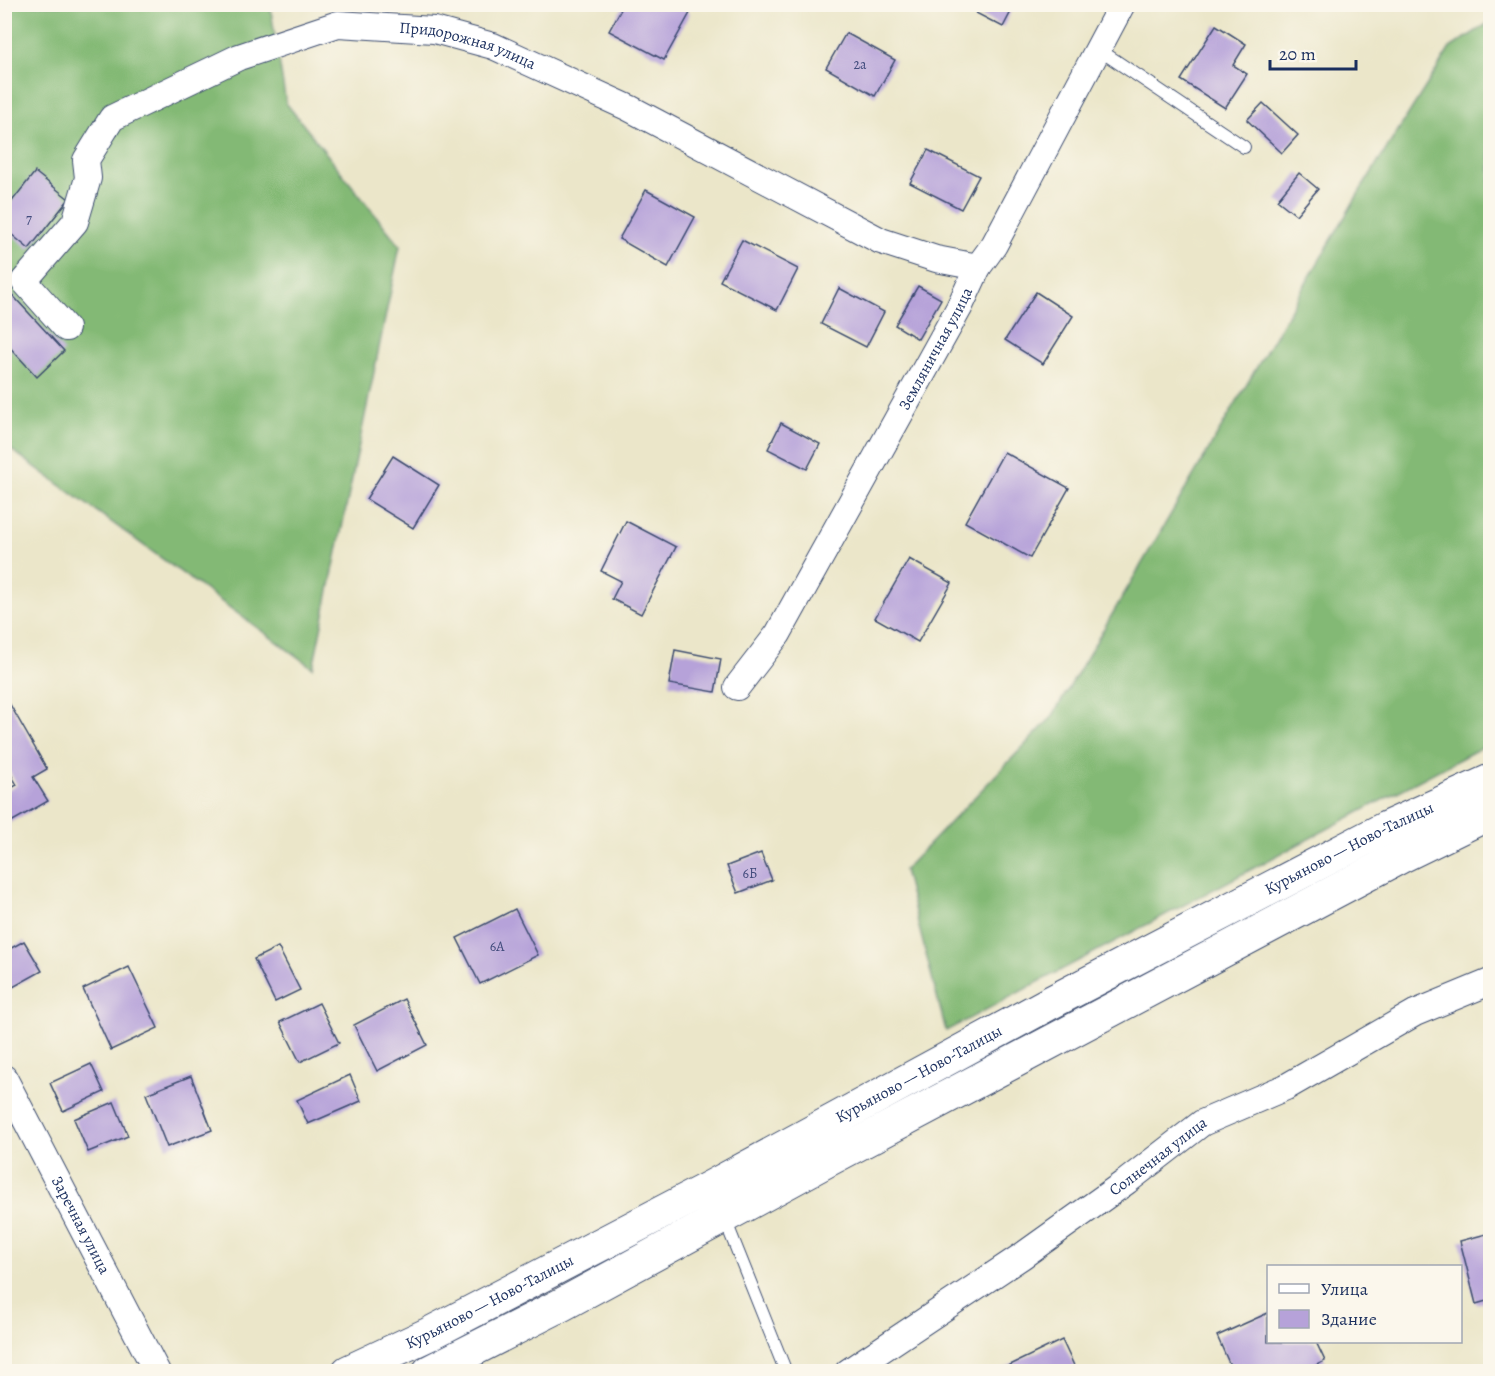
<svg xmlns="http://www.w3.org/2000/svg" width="1495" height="1376" viewBox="0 0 1495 1376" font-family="Alegreya,serif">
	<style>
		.forest { fill: #83b975; stroke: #4f746a; stroke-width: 1.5 }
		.building { fill: #b6a2d9 }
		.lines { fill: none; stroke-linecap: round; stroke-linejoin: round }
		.lane-casing { stroke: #3a4a6e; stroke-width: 14 }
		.street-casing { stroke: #3a4a6e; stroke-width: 28 }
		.secondary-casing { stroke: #3a4a6e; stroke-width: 35 }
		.lane { stroke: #fff; stroke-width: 12 }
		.street { stroke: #fff; stroke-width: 26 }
		.secondary { stroke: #fff; stroke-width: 33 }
		.labels { text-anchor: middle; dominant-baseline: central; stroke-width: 4.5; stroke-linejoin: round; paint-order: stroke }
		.number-label { font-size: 14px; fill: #424c7d }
		.street-label { font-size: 16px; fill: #1b2f5e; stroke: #fbf7ec }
	</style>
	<rect width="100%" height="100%" fill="#fbf7ec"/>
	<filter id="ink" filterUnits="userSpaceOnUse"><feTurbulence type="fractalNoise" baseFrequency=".0167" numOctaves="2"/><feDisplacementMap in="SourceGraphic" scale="12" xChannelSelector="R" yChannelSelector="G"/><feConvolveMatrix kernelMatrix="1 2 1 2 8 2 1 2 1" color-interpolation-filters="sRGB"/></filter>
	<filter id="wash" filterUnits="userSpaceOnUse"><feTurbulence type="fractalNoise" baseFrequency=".008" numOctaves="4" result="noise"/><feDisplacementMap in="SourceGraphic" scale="24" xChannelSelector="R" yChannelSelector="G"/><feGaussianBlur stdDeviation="1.35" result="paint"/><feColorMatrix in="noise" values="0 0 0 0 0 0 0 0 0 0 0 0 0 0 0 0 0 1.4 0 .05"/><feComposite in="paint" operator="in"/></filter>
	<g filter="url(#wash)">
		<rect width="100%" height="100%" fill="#ebe6c9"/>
		<g class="forest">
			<path d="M 5,5 L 270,5 L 286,103 L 400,246 L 313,668 L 5,445 Z"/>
			<path d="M 1490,22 L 1490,743 L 946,1031 L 904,870 L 1052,717 L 1360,191 L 1450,48 Z"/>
		</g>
		<g id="blocks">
			<g class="building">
				<path d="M 624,4 L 674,4 L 690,13 L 664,60 L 609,31 Z"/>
				<path d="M 981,4 L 1015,4 L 1003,27 L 976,13 Z"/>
				<path d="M 1216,25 L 1246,44 L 1233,65 L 1247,74 L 1225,108 L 1181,80 Z"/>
				<path d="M 846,33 L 895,60 L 875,96 L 826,68 Z"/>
				<path d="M 1263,103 L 1298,135 L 1282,153 L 1247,120 Z"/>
				<path d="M 928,150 L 979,176 L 961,209 L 910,183 Z"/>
				<path d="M 35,172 L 69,199 L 29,249 L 5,229 L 5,210 Z"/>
				<path d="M 1299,173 L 1318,189 L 1296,215 L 1277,200 Z"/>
				<path d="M 646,190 L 695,217 L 668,267 L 619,239 Z"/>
				<path d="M 742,240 L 798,269 L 777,310 L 720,281 Z"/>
				<path d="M 4,286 L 64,351 L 37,377 L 4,341 Z"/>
				<path d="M 918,286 L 941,299 L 918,339 L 895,325 Z"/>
				<path d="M 839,288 L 884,312 L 866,347 L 821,324 Z"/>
				<path d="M 1036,292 L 1073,316 L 1043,364 L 1005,340 Z"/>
				<path d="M 781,423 L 820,444 L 807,469 L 768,449 Z"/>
				<path d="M 1004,452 L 1069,488 L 1030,558 L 965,522 Z"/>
				<path d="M 393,456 L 439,485 L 413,528 L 366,499 Z"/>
				<path d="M 626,521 L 676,547 L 641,614 L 612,599 L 621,581 L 601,571 Z"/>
				<path d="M 909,559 L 952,583 L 918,642 L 875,618 Z"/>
				<path d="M 675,650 L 721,659 L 715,692 L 669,684 Z"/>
				<path d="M 4,694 L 47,769 L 33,777 L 48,801 L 4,826 L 4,792 L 17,785 L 4,762 Z"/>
				<path d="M 761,853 L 772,880 L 738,893 L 727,866 Z"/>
				<path d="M 515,909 L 538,955 L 480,984 L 457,938 Z"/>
				<path d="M 24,941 L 42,971 L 4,992 L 4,952 Z"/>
				<path d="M 278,947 L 300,990 L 275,1002 L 254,959 Z"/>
				<path d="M 129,967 L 158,1028 L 111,1050 L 83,989 Z"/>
				<path d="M 404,999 L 427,1045 L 377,1071 L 354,1025 Z"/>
				<path d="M 319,1003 L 339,1043 L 300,1062 L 280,1022 Z"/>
				<path d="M 91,1064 L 104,1092 L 63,1111 L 50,1083 Z"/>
				<path d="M 350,1075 L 361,1101 L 308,1124 L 297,1100 Z"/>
				<path d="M 191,1076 L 212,1130 L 167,1147 L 146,1094 Z"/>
				<path d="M 114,1102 L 128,1136 L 88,1152 L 74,1119 Z"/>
				<path d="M 1490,1233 L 1490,1300 L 1476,1304 L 1460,1241 Z"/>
				<path d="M 1268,1313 L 1268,1342 L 1316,1342 L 1325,1361 L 1302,1372 L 1233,1372 L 1217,1336 Z"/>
				<path d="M 1062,1340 L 1077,1372 L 1003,1372 L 1002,1369 Z"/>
			</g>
		</g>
	</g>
	<g filter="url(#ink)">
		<use href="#blocks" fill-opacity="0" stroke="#3a4a6e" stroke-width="1.5"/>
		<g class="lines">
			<g class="lane-casing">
				<g id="lane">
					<path d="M 1098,49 L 1244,147"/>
					<path d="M 724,1217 L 786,1372"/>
				</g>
			</g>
			<g class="street-casing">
				<g id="street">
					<path id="s1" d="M 66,328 L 24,281 L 75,222 L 88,178 L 86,160 L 112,118 L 239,57 L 338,24 L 434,30 L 493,46 L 629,108 L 881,241 L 936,259 L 978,267"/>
					<path id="s2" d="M 737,687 L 778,634 L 959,308 L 978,267 L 994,245 L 1122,4"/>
					<path id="s3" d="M 4,1078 L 157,1372"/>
					<path id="s4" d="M 848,1372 L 1022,1256 L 1127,1181 L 1202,1123 L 1286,1087 L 1415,1013 L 1490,982"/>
				</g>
			</g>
			<g class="secondary-casing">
				<g id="secondary">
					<path id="s5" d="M 348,1372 L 429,1334 L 711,1187 L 1048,1004 L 1386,828 L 1490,781"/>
					<path d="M 429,1372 L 563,1304 L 826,1161 L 1402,856 L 1490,813"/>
				</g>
			</g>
			<use href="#lane" class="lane"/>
			<use href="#street" class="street"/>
			<use href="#secondary" class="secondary"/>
		</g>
	</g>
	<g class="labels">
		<g class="number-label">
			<text x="860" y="64">2а</text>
			<text x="29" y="219">7</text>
			<text x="750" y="873">6Б</text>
			<text x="497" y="946">6А</text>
		</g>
		<g class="street-label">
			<text stroke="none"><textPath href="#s1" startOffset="632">Придорожная улица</textPath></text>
			<text stroke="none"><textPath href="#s2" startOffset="393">Земляничная улица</textPath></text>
			<text stroke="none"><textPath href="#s5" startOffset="1130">Курьяново — Ново-Талицы</textPath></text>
			<text stroke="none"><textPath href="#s5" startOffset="644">Курьяново — Ново-Талицы</textPath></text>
			<text stroke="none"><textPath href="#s4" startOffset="378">Солнечная улица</textPath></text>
			<text stroke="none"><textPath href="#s3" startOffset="166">Заречная улица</textPath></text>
			<text stroke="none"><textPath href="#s5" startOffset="158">Курьяново — Ново-Талицы</textPath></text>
		</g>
	</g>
	<rect width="1495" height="1376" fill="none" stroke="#fbf7ec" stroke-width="24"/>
	<rect x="1267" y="1265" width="195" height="78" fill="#fbf7ec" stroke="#a1a7b3" stroke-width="1.5"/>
	<rect x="1279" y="1284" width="30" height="9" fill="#ffffff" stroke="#a1a7b3" stroke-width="1.5"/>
	<text x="1321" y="1295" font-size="18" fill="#1b2f5e">Улица</text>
	<rect x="1279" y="1310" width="30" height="18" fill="#b6a2d9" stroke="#a1a7b3" stroke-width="1.5"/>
	<text x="1321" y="1325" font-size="18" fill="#1b2f5e">Здание</text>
	<path d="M1270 60v9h86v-9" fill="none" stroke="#1b2f5e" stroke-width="3"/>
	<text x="1279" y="60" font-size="18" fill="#1b2f5e" stroke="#fbf7ec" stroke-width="4.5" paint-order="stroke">20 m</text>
</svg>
